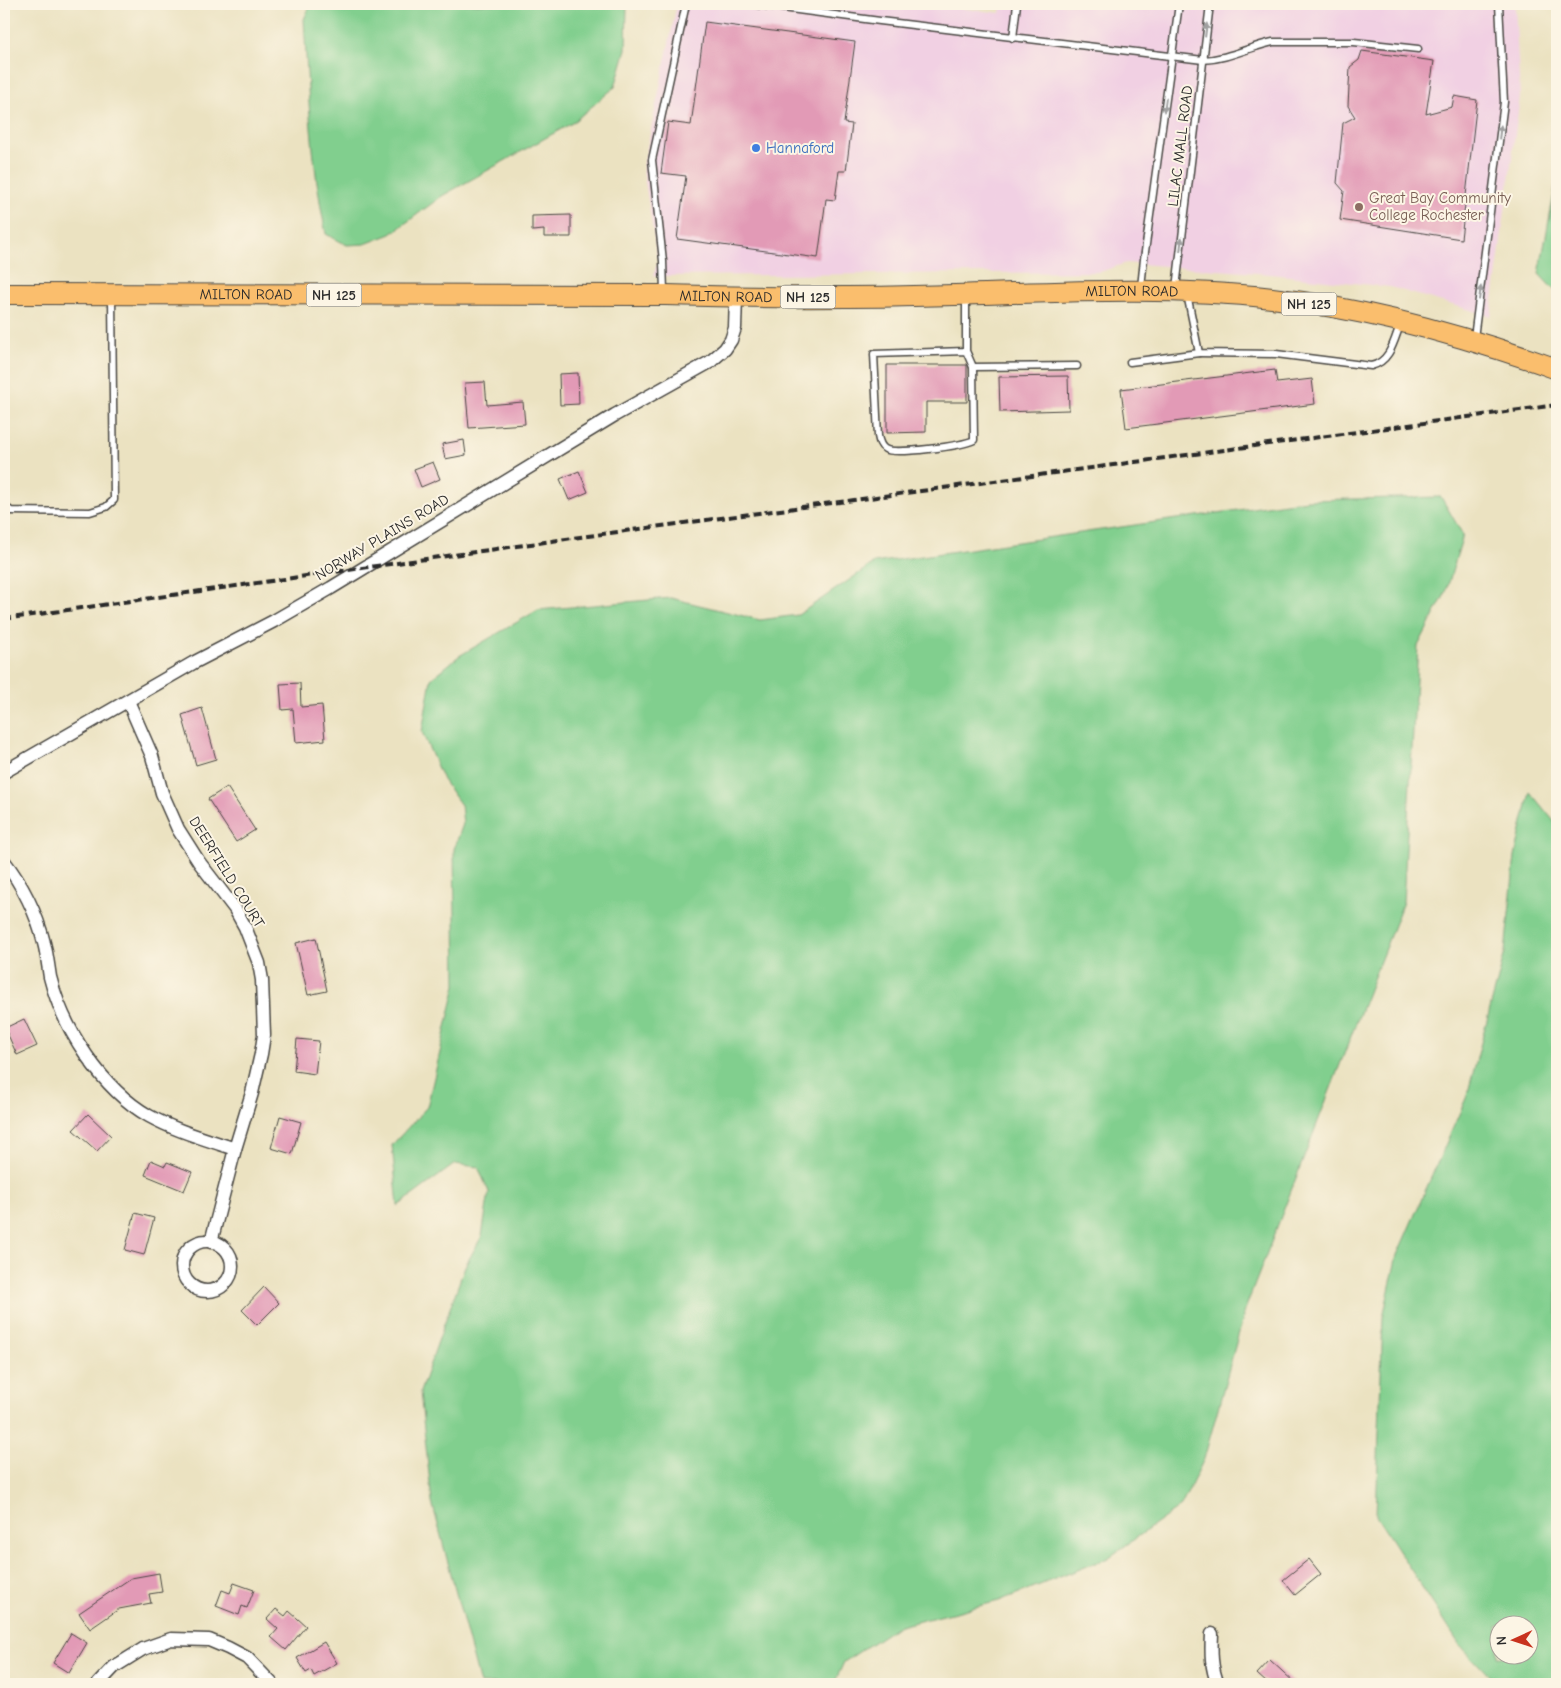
<svg xmlns="http://www.w3.org/2000/svg" width="1561" height="1688" viewBox="0 0 1561 1688" font-family="'Comic Neue',sans-serif">
	<style>
		.built { fill: #f1d0e3 }
		.green { fill: #81cf8e; stroke: #567d5c; fill-rule: evenodd }
		.building { fill: #e29ab6 }
		.lines { fill: none; stroke-linecap: round; stroke-linejoin: round }
		.service-casing { stroke: #484642; stroke-width: 9 }
		.minor-casing { stroke: #484642; stroke-width: 15 }
		.primary-casing { stroke: #484642; stroke-width: 22 }
		.service { stroke: #fff; stroke-width: 6 }
		.minor { stroke: #fff; stroke-width: 12 }
		.primary { stroke: #fabe6d; stroke-width: 20 }
		.rail { stroke: #2b2b2b; stroke-width: 4; stroke-dasharray: 8 4; stroke-linecap: butt }
		.oneway { fill: #a0a0a0 }
		.shop-dot { fill: #3f7fe0; stroke: #fcf5e5; stroke-width: 2 }
		.education-dot { fill: #8d6e63; stroke: #fcf5e5; stroke-width: 2 }
		.labels { text-anchor: middle; dominant-baseline: central; stroke-width: 4; stroke-linejoin: round; paint-order: stroke }
		.shield { fill: #fcf5e5; stroke: #6a6863; stroke-width: 1 }
		.shield-label { font-size: 14px; font-weight: bold; fill: #2b2b2b }
		.street-label { font-size: 15px; fill: #2b2b2b; stroke: #fcf5e5 }
		.shop-label { font-size: 15px; fill: #366cbe; stroke: #fcf5e5; text-anchor: start }
		.education-label { font-size: 15px; fill: #785e54; stroke: #fcf5e5; text-anchor: start }
	</style>
	<rect width="100%" height="100%" fill="#fcf5e5"/>
	<filter id="ink" filterUnits="userSpaceOnUse"><feTurbulence type="fractalNoise" baseFrequency=".02" numOctaves="2"/><feDisplacementMap in="SourceGraphic" scale="10" xChannelSelector="R" yChannelSelector="G"/><feConvolveMatrix kernelMatrix="1 2 1 2 8 2 1 2 1" color-interpolation-filters="sRGB"/></filter>
	<filter id="wash" filterUnits="userSpaceOnUse"><feTurbulence type="fractalNoise" baseFrequency=".0096" numOctaves="4" result="noise"/><feDisplacementMap in="SourceGraphic" scale="20" xChannelSelector="R" yChannelSelector="G"/><feGaussianBlur stdDeviation="1.12" result="paint"/><feColorMatrix in="noise" values="0 0 0 0 0 0 0 0 0 0 0 0 0 0 0 0 0 1.4 0 .05"/><feComposite in="paint" operator="in"/></filter>
	<g filter="url(#wash)">
		<rect width="100%" height="100%" fill="#ebe2c1"/>
		<path class="built" d="M 677,4 L 928,4 L 1000,13 L 1001,4 L 1515,4 L 1520,97 L 1491,316 L 1390,287 L 1270,274 L 1126,263 L 1100,272 L 653,276 L 658,262 L 643,168 Z"/>
		<g class="green">
			<path d="M 311,4 L 627,4 L 626,49 L 615,87 L 572,123 L 442,196 L 391,234 L 365,244 L 347,245 L 326,234 C 311,163 308,92 304,19 Z"/>
			<path d="M 1557,177 L 1557,293 L 1539,274 Z"/>
			<path d="M 1441,497 L 1463,535 L 1446,592 L 1418,646 L 1403,902 L 1246,1307 L 1204,1459 L 1181,1506 L 1108,1558 L 999,1601 L 896,1627 L 844,1662 L 834,1684 L 480,1684 L 432,1502 L 420,1392 L 465,1266 L 482,1236 L 489,1192 L 478,1167 L 455,1164 L 398,1206 L 392,1145 L 427,1107 L 456,985 L 454,849 L 463,824 L 461,805 L 443,780 L 422,732 L 431,679 L 459,656 L 538,610 L 671,598 L 760,620 L 798,615 L 874,563 L 1307,500 Z"/>
			<path d="M 1530,792 L 1557,825 L 1557,1684 L 1497,1684 L 1459,1644 L 1376,1516 L 1383,1317 L 1397,1255 L 1467,1096 L 1505,952 L 1515,856 ZM 1498,1626 L 1528,1626 L 1528,1656 L 1498,1656 Z"/>
		</g>
		<g id="blocks">
			<g class="building">
				<path d="M 705,22 L 855,42 L 844,123 L 852,124 L 846,171 L 839,171 L 835,200 L 826,199 L 818,258 L 677,239 L 686,176 L 661,173 L 668,122 L 691,125 Z"/>
				<path d="M 1362,51 L 1434,61 L 1426,114 L 1452,107 L 1454,96 L 1477,100 L 1461,239 L 1340,220 L 1344,191 L 1337,183 L 1343,123 L 1355,117 L 1348,106 L 1350,67 L 1359,60 Z"/>
				<path d="M 571,215 L 571,237 L 544,237 L 544,230 L 532,231 L 532,216 Z"/>
				<path d="M 887,365 L 967,365 L 967,402 L 926,402 L 926,432 L 887,433 Z"/>
				<path d="M 1275,370 L 1277,383 L 1312,379 L 1315,404 L 1126,428 L 1121,389 Z"/>
				<path d="M 578,373 L 579,404 L 560,405 L 559,374 Z"/>
				<path d="M 1068,376 L 1069,410 L 1000,412 L 999,377 Z"/>
				<path d="M 485,382 L 487,405 L 523,402 L 525,424 L 469,428 L 465,383 Z"/>
				<path d="M 464,440 L 466,455 L 445,459 L 442,444 Z"/>
				<path d="M 433,462 L 440,479 L 421,487 L 414,469 Z"/>
				<path d="M 579,471 L 588,492 L 569,500 L 560,479 Z"/>
				<path d="M 300,683 L 301,707 L 322,705 L 325,740 L 296,743 L 293,709 L 282,710 L 280,684 Z"/>
				<path d="M 202,708 L 216,759 L 196,765 L 182,715 Z"/>
				<path d="M 227,787 L 255,830 L 236,842 L 208,799 Z"/>
				<path d="M 316,938 L 327,991 L 308,995 L 296,943 Z"/>
				<path d="M 24,1019 L 37,1046 L 17,1055 L 5,1028 Z"/>
				<path d="M 297,1039 L 319,1041 L 315,1074 L 294,1071 Z"/>
				<path d="M 88,1114 L 111,1136 L 97,1151 L 73,1130 Z"/>
				<path d="M 280,1116 L 301,1122 L 292,1154 L 271,1148 Z"/>
				<path d="M 151,1160 L 165,1166 L 167,1162 L 192,1172 L 184,1191 L 145,1175 Z"/>
				<path d="M 135,1213 L 154,1218 L 144,1255 L 125,1250 Z"/>
				<path d="M 264,1287 L 279,1303 L 257,1325 L 242,1310 Z"/>
				<path d="M 1309,1559 L 1321,1574 L 1295,1595 L 1283,1580 Z"/>
				<path d="M 159,1573 L 162,1592 L 149,1594 L 151,1603 L 119,1609 L 90,1629 L 79,1613 L 131,1578 Z"/>
				<path d="M 234,1583 L 254,1590 L 247,1608 L 242,1606 L 239,1615 L 216,1606 L 222,1590 L 230,1593 Z"/>
				<path d="M 276,1609 L 285,1616 L 289,1611 L 306,1626 L 286,1650 L 271,1637 L 278,1629 L 267,1619 Z"/>
				<path d="M 71,1633 L 87,1643 L 69,1673 L 53,1663 Z"/>
				<path d="M 324,1642 L 337,1663 L 314,1676 L 311,1670 L 306,1673 L 297,1658 Z"/>
				<path d="M 1270,1660 L 1296,1684 L 1268,1684 L 1257,1674 Z"/>
			</g>
		</g>
	</g>
	<g filter="url(#ink)">
		<use href="#blocks" fill-opacity="0" stroke="#484642" stroke-width="1"/>
		<g class="lines">
			<g class="service-casing">
				<g id="service">
					<path d="M 752,4 L 880,21 L 1203,60 C 1228,59 1249,47 1273,42 L 1354,42 L 1418,49"/>
					<path d="M 1013,38 L 1017,4"/>
					<path d="M 1141,287 L 1144,259 L 1179,4"/>
					<path d="M 1176,288 L 1210,4"/>
					<path d="M 664,291 L 663,261 L 652,160 L 686,4"/>
					<path d="M 1187,294 L 1199,353 L 1276,354 L 1371,366 C 1390,362 1394,341 1400,325"/>
					<path d="M 966,296 L 966,351 L 973,367 L 974,440 C 962,446 894,455 885,449 C 880,446 879,441 878,436 L 874,354 L 966,351"/>
					<path d="M 1474,338 L 1504,102 L 1499,4"/>
					<path d="M 1130,362 L 1199,353"/>
					<path d="M 973,367 L 1077,366"/>
					<path d="M 4,506 L 11,511 L 90,512 L 106,507 L 114,500 L 112,296"/>
				</g>
			</g>
			<g class="minor-casing">
				<g id="minor">
					<path d="M 128,701 L 152,756 L 162,793 L 178,829 L 199,862 L 235,909 L 245,927 L 259,963 L 262,980 L 264,1035 L 261,1054 L 252,1093 L 235,1149 L 211,1242"/>
					<path d="M 4,772 L 193,663 L 274,621 L 331,588 L 615,415 L 710,362 L 725,349 L 731,340 L 735,328 L 736,297"/>
					<path d="M 4,861 C 22,884 37,914 44,943 C 47,954 48,965 50,977 C 63,1029 102,1089 149,1116 C 176,1131 206,1139 235,1149"/>
					<circle cx="207" cy="1266" r="25"/>
					<path d="M 1212,1634 C 1211,1652 1211,1668 1218,1684"/>
					<path d="M 98,1684 L 114,1667 L 143,1649 L 171,1639 L 209,1640 L 228,1648 L 247,1658 L 272,1684"/>
				</g>
			</g>
			<g class="primary-casing">
				<g id="primary">
					<path id="s1" d="M 4,294 L 665,295 C 761,298 858,298 955,295 C 1060,292 1167,286 1272,298 C 1369,309 1465,336 1557,369"/>
				</g>
			</g>
			<use href="#service" class="service"/>
			<use href="#minor" class="minor"/>
			<use href="#primary" class="primary"/>
			<path class="rail" d="M 4,619 L 573,538 L 1557,405"/>
		</g>
		<defs><path id="oneway-solid" d="M-6-.8H1V-3.2L6.5 0L1 3.2V.8H-6Z" transform="scale(1.25)"/></defs>
		<g class="oneway">
			<use href="#oneway-solid" transform="translate(1206 30) rotate(-83)"/>
			<use href="#oneway-solid" transform="translate(1165 105) rotate(98)"/>
			<use href="#oneway-solid" transform="translate(1500 132) rotate(-83)"/>
			<use href="#oneway-solid" transform="translate(1181 244) rotate(-83)"/>
			<use href="#oneway-solid" transform="translate(1480 293) rotate(-82)"/>
		</g>
	</g>
	<circle class="shop-dot" cx="756" cy="148" r="5"/>
	<circle class="education-dot" cx="1359" cy="207" r="5"/>
	<g class="labels">
		<g class="shield">
			<rect x="306.5" y="283.5" width="55" height="23" rx="4"/>
			<rect x="780.5" y="285.5" width="55" height="23" rx="4"/>
			<rect x="1281.5" y="292.5" width="55" height="23" rx="4"/>
		</g>
		<g class="shield-label">
			<text x="334" y="295">NH 125</text>
			<text x="808" y="297">NH 125</text>
			<text x="1309" y="304">NH 125</text>
		</g>
		<g class="street-label">
			<text transform="translate(1180 146) rotate(-83)">LILAC MALL ROAD</text>
			<text stroke="none"><textPath href="#s1" startOffset="1128">MILTON ROAD</textPath></text>
			<text stroke="none"><textPath href="#s1" startOffset="242">MILTON ROAD</textPath></text>
			<text stroke="none"><textPath href="#s1" startOffset="722">MILTON ROAD</textPath></text>
			<text transform="translate(382 537) rotate(-31)">NORWAY PLAINS ROAD</text>
			<text transform="translate(227 872) rotate(58)">DEERFIELD COURT</text>
		</g>
		<g class="shop-label">
			<text x="766" y="148">Hannaford</text>
		</g>
		<g class="education-label">
			<text x="1369" y="198">Great Bay Community<tspan x="1369" dy="17">College Rochester</tspan></text>
		</g>
	</g>
	<rect width="1561" height="1688" fill="none" stroke="#fcf5e5" stroke-width="20"/>
	<g transform="translate(1514 1640) rotate(267)"><circle r="24" fill="#fcf5e5" stroke="#a8a49b"/>
	<path d="M0-4L9 19L0 12L-9 19Z" fill="#c8321e"/>
	<text y="-8" font-size="14" font-weight="bold" text-anchor="middle" fill="#2b2b2b">N</text>
	</g>
</svg>
